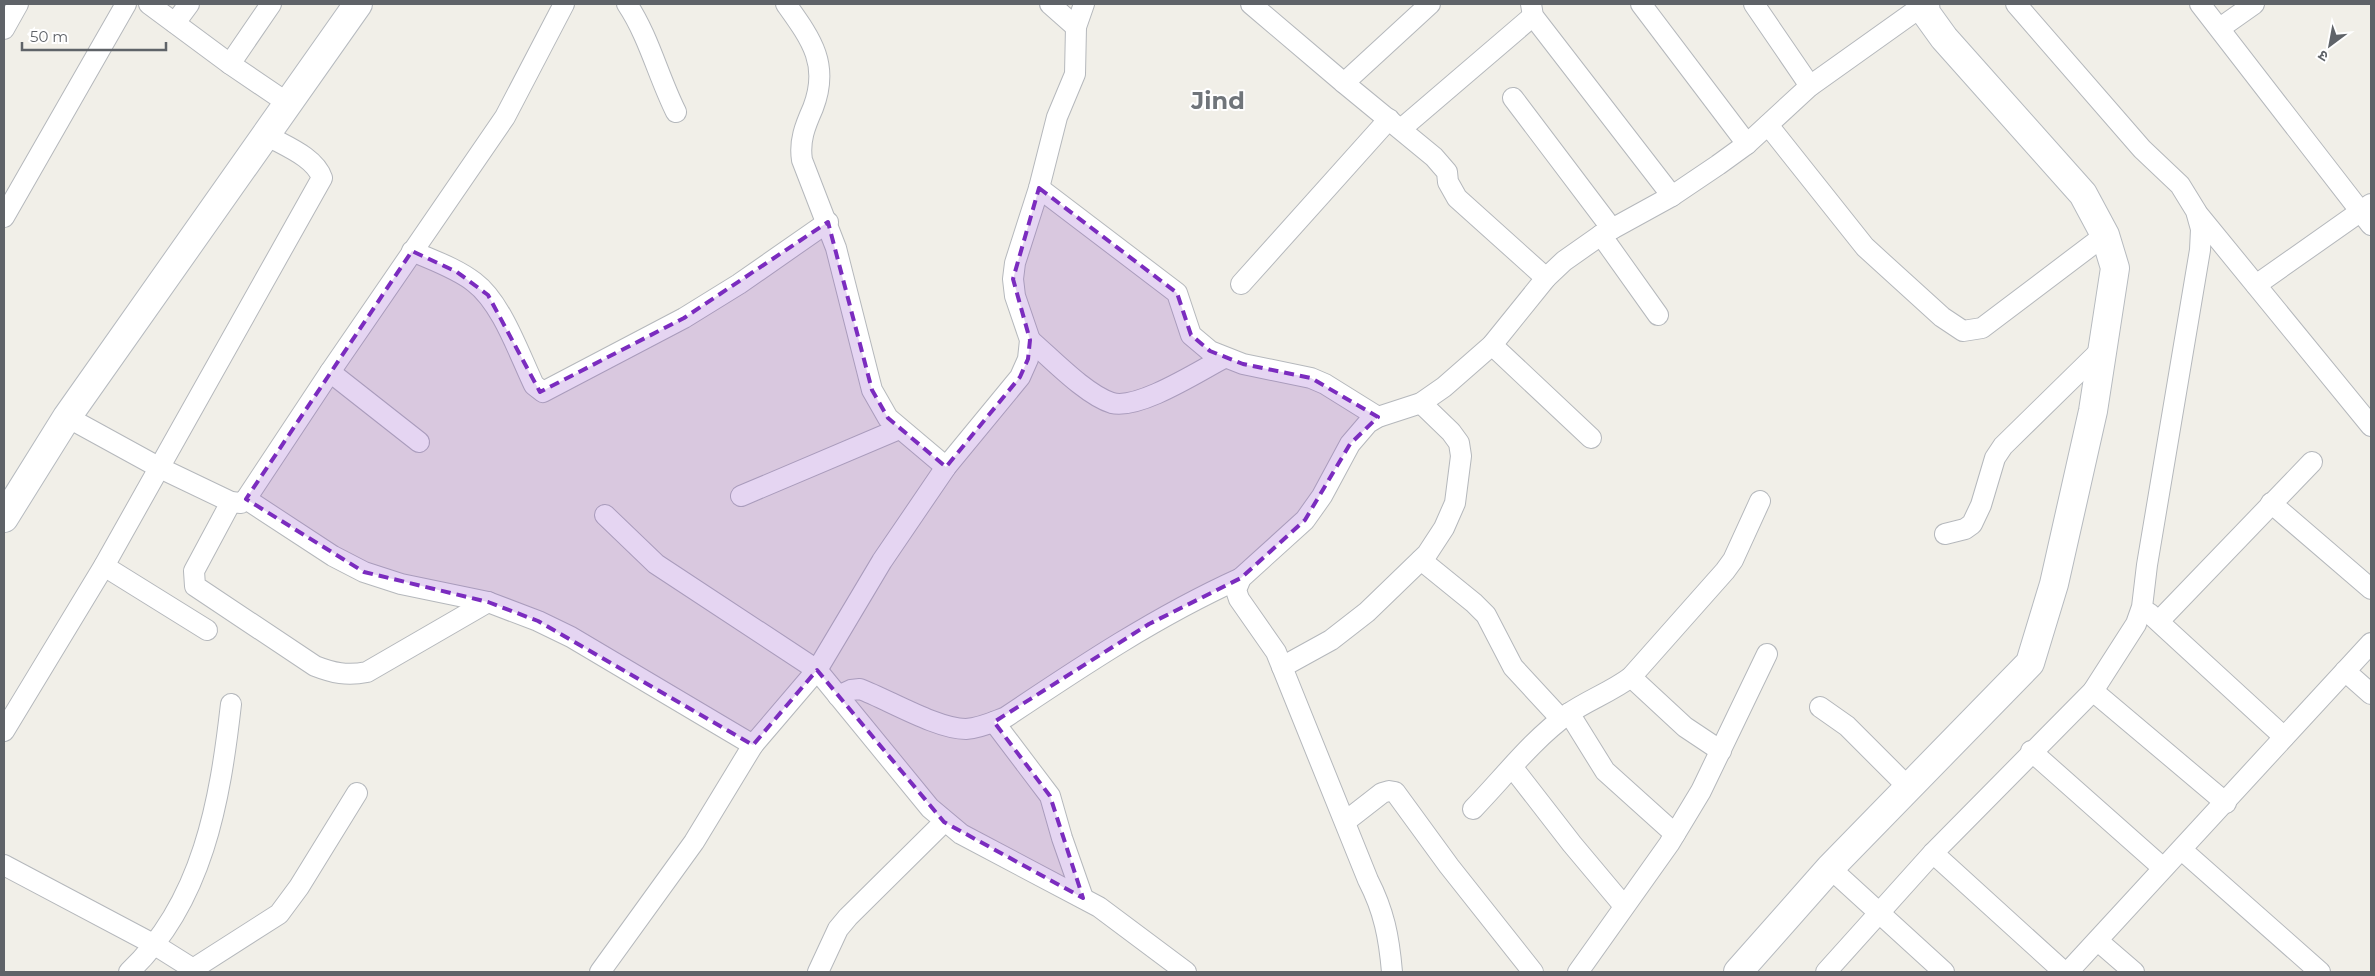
<svg xmlns="http://www.w3.org/2000/svg" width="2375" height="976" viewBox="0 0 2375 976" font-family="Montserrat,'Noto Sans Devanagari',sans-serif">
	<style>
		.lines { fill: none; stroke-linecap: round; stroke-linejoin: round }
		.street-casing { stroke: #b5b8bc; stroke-width: 22 }
		.secondary-casing { stroke: #b6babf; stroke-width: 30 }
		.street { stroke: #fff; stroke-width: 20 }
		.secondary { stroke: #fff; stroke-width: 28 }
		.marked { fill: #7b2cbf; fill-opacity: 0.2; stroke: #7b2cbf; stroke-width: 4; stroke-dasharray: 10 6; stroke-linejoin: round }
		.labels { text-anchor: middle; dominant-baseline: central; stroke-width: 4; stroke-linejoin: round; paint-order: stroke }
		.town-label { font-size: 24px; font-weight: bold; fill: #70757a; stroke: #fff }
	</style>
	<rect width="100%" height="100%" fill="#f1efe8"/>
	<g class="lines">
		<g class="street-casing">
			<g id="street">
				<path d="M 149,4 L 230,64 L 289,104"/>
				<path d="M 627,4 C 649,37 658,76 676,112"/>
				<path d="M 786,4 C 811,39 830,64 813,108 C 805,126 799,141 802,160 L 836,248 L 872,390 L 888,418 L 946,467"/>
				<path d="M 1050,4 L 1076,27"/>
				<path d="M 1251,4 L 1344,83 L 1434,157 L 1447,172 L 1448,182 L 1457,198 L 1546,278"/>
				<path d="M 1531,4 L 1533,16 L 1672,196"/>
				<path d="M 1641,4 L 1747,144"/>
				<path d="M 1754,4 L 1810,86"/>
				<path d="M 2200,4 L 2371,225"/>
				<path d="M 175,23 L 189,4"/>
				<path d="M 2220,28 L 2254,4"/>
				<path d="M 4,29 L 18,4"/>
				<path d="M 230,64 L 271,4"/>
				<path d="M 1344,83 L 1430,4"/>
				<path d="M 1513,98 L 1612,229"/>
				<path d="M 1768,125 L 1865,247 L 1942,317 L 1963,331 L 1982,328 L 2105,235"/>
				<path d="M 1401,129 L 1533,16"/>
				<path d="M 1039,188 L 1177,293 L 1191,335 L 1210,351 L 1243,364 L 1311,378 L 1325,384 L 1378,417"/>
				<path d="M 2197,213 L 2371,426"/>
				<path d="M 4,217 L 126,4"/>
				<path d="M 1601,235 L 1658,315"/>
				<path d="M 412,251 C 432,260 456,268 474,282 C 502,303 519,354 534,385 L 543,392 L 684,318 L 739,284 L 828,222"/>
				<path d="M 1241,284 L 1389,119"/>
				<path d="M 2256,285 L 2371,204"/>
				<path d="M 1030,340 C 1051,358 1086,395 1112,403 C 1139,410 1199,371 1224,358"/>
				<path d="M 1492,345 L 1591,438"/>
				<path d="M 330,372 L 419,442"/>
				<path d="M 67,417 L 160,468 L 231,502 L 241,503 L 246,499 L 330,372 L 505,117 L 564,4"/>
				<path d="M 741,496 L 899,429"/>
				<path d="M 246,499 L 333,556 L 364,572 L 401,584 L 488,602 L 538,621 L 571,637 L 753,745 L 817,670 L 882,561 L 946,467 L 1020,377 L 1028,359 L 1030,340 L 1015,296 L 1013,279 L 1015,263 L 1039,188 L 1057,117 L 1075,74 L 1076,27 L 1084,4"/>
				<path d="M 231,502 L 194,571 L 195,586 L 315,666 C 333,673 347,676 367,672 L 488,602"/>
				<path d="M 2271,503 L 2371,589"/>
				<path d="M 605,515 L 656,564 L 817,670 L 930,808 L 961,834 L 1099,907 L 1186,972"/>
				<path d="M 1945,534 L 1965,529 L 1972,524 L 1981,505 L 1995,458 L 2003,446 L 2103,348"/>
				<path d="M 1421,560 L 1474,603 L 1486,615 L 1513,667 L 1561,719"/>
				<path d="M 104,566 L 207,630"/>
				<path d="M 2149,613 L 2284,737"/>
				<path d="M 2159,621 L 2312,462"/>
				<path d="M 1282,667 L 1331,640 L 1367,612 L 1427,554 L 1444,528 L 1455,503 L 1461,456 L 1459,443 L 1451,432 L 1421,403"/>
				<path d="M 2345,671 L 2371,694"/>
				<path d="M 1631,677 L 1685,727 L 1721,751"/>
				<path d="M 2093,691 L 2226,803"/>
				<path d="M 838,696 L 851,690 L 860,689 C 889,700 937,729 966,729 C 981,728 993,722 1006,717 C 1082,666 1157,616 1241,578"/>
				<path d="M 1820,707 L 1847,726 L 1908,787"/>
				<path d="M 1569,713 L 1605,771 L 1675,834"/>
				<path d="M 994,722 L 1050,796 L 1062,838 L 1083,898"/>
				<path d="M 4,731 L 104,566 L 322,178 C 315,157 285,146 266,135"/>
				<path d="M 2031,751 L 2163,868"/>
				<path d="M 1513,768 L 1572,844 L 1624,906"/>
				<path d="M 1473,809 C 1504,777 1532,740 1568,714 C 1588,700 1611,692 1631,677 L 1725,571 L 1733,560 L 1760,501"/>
				<path d="M 1346,821 L 1382,793 L 1389,791 L 1395,792 L 1449,866 L 1533,972"/>
				<path d="M 2182,850 L 2320,972"/>
				<path d="M 1933,853 L 2064,972"/>
				<path d="M 4,865 L 155,945 L 198,972"/>
				<path d="M 1830,868 L 1944,972"/>
				<path d="M 2098,941 L 2134,972"/>
				<path d="M 193,969 L 279,914 L 299,887 L 357,793"/>
				<path d="M 129,972 C 203,902 220,801 231,704"/>
				<path d="M 600,972 L 694,842 L 753,745"/>
				<path d="M 818,972 L 838,929 L 848,917 L 944,822"/>
				<path d="M 1392,972 C 1389,937 1384,911 1368,880 L 1276,652 L 1239,599 L 1236,590 L 1241,578 L 1305,520 L 1322,496 L 1350,444 L 1368,423 L 1378,417 L 1421,403 L 1444,387 L 1492,345 L 1546,278 L 1564,261 L 1601,235 L 1672,196 L 1718,165 L 1747,144 L 1810,86 L 1925,4"/>
				<path d="M 1578,972 L 1669,844 L 1701,791 L 1767,654"/>
				<path d="M 1826,972 L 1933,853 L 2093,691 L 2136,624 L 2142,607 L 2147,565 L 2200,250 L 2201,229 L 2196,211 L 2180,185 L 2142,149 L 2016,4"/>
				<path d="M 2068,972 L 2371,643"/>
			</g>
		</g>
		<g class="secondary-casing">
			<g id="secondary">
				<path d="M 4,518 L 67,417 L 358,4"/>
				<path d="M 1738,972 L 1830,868 L 2030,663 L 2054,584 L 2093,411 L 2115,268 L 2105,235 L 2083,194 L 1944,38 L 1926,13 L 1925,4"/>
			</g>
		</g>
		<use href="#street" class="street"/>
		<use href="#secondary" class="secondary"/>
	</g>
	<path class="marked" d="M 1039,188 L 1177,293 L 1191,335 L 1210,351 L 1243,364 L 1311,378 L 1378,417 L 1350,444 L 1305,520 L 1241,578 L 1149,624 L 994,722 L 1050,796 L 1083,898 L 944,822 L 817,670 L 753,745 L 538,621 L 488,602 L 364,572 L 246,499 L 412,251 L 457,272 L 488,295 L 540,392 L 684,318 L 828,222 L 872,390 L 888,418 L 946,467 L 1020,377 L 1028,359 L 1030,340 L 1013,279 Z"/>
	<g class="labels">
		<g class="town-label">
			<text x="1218" y="100">Jind</text>
		</g>
	</g>
	<rect width="2375" height="976" fill="none" stroke="#5f6368" stroke-width="10"/>
	<g transform="translate(2330 45) rotate(212)" stroke="#ffffff" stroke-width="4" paint-order="stroke">
	<path d="M0-4L9 19L0 12L-9 19Z" fill="#5f6368"/>
	<text y="-8" font-size="14" font-weight="bold" text-anchor="middle" fill="#5f6368">उ</text>
	</g>
	<path d="M22 42v8h144v-8" fill="none" stroke="#5f6368" stroke-width="2.5"/>
	<text x="30" y="42" font-size="15" fill="#5f6368" stroke="#ffffff" stroke-width="4" paint-order="stroke">50 m</text>
</svg>
